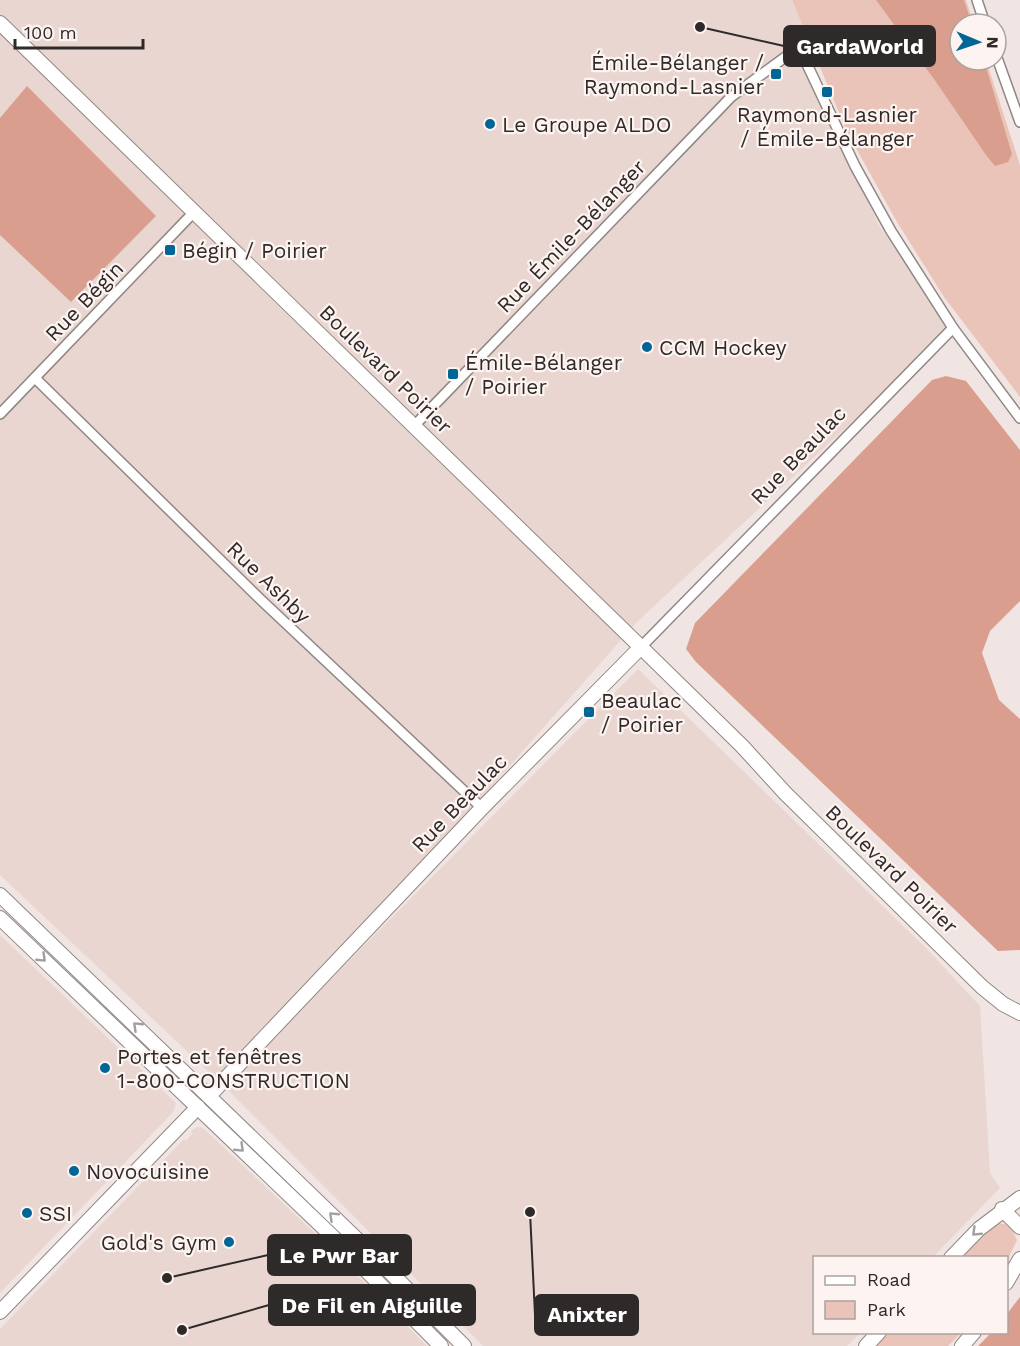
<svg xmlns="http://www.w3.org/2000/svg" width="1020" height="1346" viewBox="0 0 1020 1346" font-family="'Work Sans',sans-serif">
	<style>
		.built { fill: #e9d6d1 }
		.green { fill: #ebc4b9 }
		.forest { fill: #d99e8e }
		.lines { fill: none; stroke-linecap: round; stroke-linejoin: round }
		.street-casing { stroke: #908784; stroke-width: 12 }
		.secondary-casing { stroke: #908784; stroke-width: 16 }
		.street { stroke: #fff; stroke-width: 9 }
		.secondary { stroke: #fff; stroke-width: 14 }
		.oneway { stroke: #a19f9f }
		.poi-dot { fill: #016695; stroke: #fdf3f0; stroke-width: 2 }
		.labels { text-anchor: middle; dominant-baseline: central; stroke-width: 4.5; stroke-linejoin: round; paint-order: stroke }
		.poi-label { font-size: 21px; fill: #2e2a29; stroke: #fdf3f0; text-anchor: start }
		.street-label { font-size: 21px; fill: #2e2a29; stroke: #fdf3f0 }
		.leader { fill: none; stroke: #2e2a29; stroke-width: 2 }
		.callout-dot { fill: #2e2a29; stroke: #fdf3f0; stroke-width: 2 }
		.callout { fill: #2e2a29; stroke: #2e2a29; stroke-width: 2 }
		.callout-label { font-size: 22px; text-anchor: middle; font-weight: bold; fill: #fff }
	</style>
	<rect width="100%" height="100%" fill="#f0e5e2"/>
	<g class="built">
		<path d="M 0,0 L 792,0 L 805,30 L 812,83 L 880,227 L 953,328 L 637,622 L 236,1075 L 638,669 L 928,950 L 980,1006 L 990,1173 L 1000,1188 L 933,1257 L 814,1258 L 814,1332 L 860,1333 L 847,1346 L 483,1346 L 225,1087 L 0,875 Z"/>
		<path d="M 0,935 L 176,1103 L 173,1112 L 0,1293 Z"/>
		<path d="M 197,1127 L 203,1128 L 320,1238 L 427,1346 L 0,1346 L 0,1329 L 184,1139 L 186,1141 L 192,1134 L 191,1131 Z"/>
	</g>
	<g class="green">
		<path d="M 792,0 L 966,0 L 974,24 L 960,24 L 960,60 L 986,60 L 1020,165 L 1020,397 L 944,297 L 897,222 L 847,132 Z"/>
		<path d="M 997,1223 L 1005,1224 L 1013,1232 L 1017,1240 L 1007,1261 L 1006,1258 L 958,1258 L 974,1241 Z"/>
		<path d="M 886,1333 L 961,1333 L 948,1346 L 874,1346 Z"/>
	</g>
	<g class="forest">
		<path d="M 876,0 L 964,0 L 972,24 L 960,24 L 960,60 L 984,60 L 1012,154 L 1008,162 L 995,166 L 986,155 L 934,79 Z"/>
		<path d="M 27,86 L 156,216 L 71,302 L 0,235 L 0,118 Z"/>
		<path d="M 946,376 L 966,381 L 1020,450 L 1020,601 L 990,631 L 982,653 L 999,700 L 1020,719 L 1020,950 L 998,951 L 696,662 L 686,649 L 695,623 L 932,380 Z"/>
		<path d="M 1020,1297 L 1020,1346 L 978,1346 L 991,1333 L 1006,1332 L 1007,1314 Z"/>
	</g>
	<g class="lines">
		<g class="street-casing">
			<g id="street">
				<path d="M 977,0 L 985,24"/>
				<path d="M 996,55 L 1020,122"/>
				<path d="M 35,378 L 260,599 L 482,808"/>
				<path d="M 0,414 L 194,212"/>
				<path d="M 414,426 L 731,97 L 788,55 L 796,55 L 805,60 L 855,166 L 891,231 L 953,328 L 1020,418"/>
				<path d="M 641,647 L 953,328"/>
			</g>
		</g>
		<g class="secondary-casing">
			<g id="secondary">
				<path d="M 0,23 L 650,656 L 742,746 L 785,793 L 982,987 L 1003,1004 L 1020,1013"/>
				<path d="M 0,895 L 368,1250 L 464,1346"/>
				<path d="M 0,918 L 330,1234 L 441,1346"/>
				<path d="M 209,1096 L 482,808 L 641,647"/>
				<path d="M 1002,1209 L 1020,1227"/>
				<path d="M 951,1258 L 979,1229 L 1020,1198"/>
				<path d="M 1006,1283 L 1020,1259"/>
				<path d="M 0,1312 L 198,1107"/>
				<path d="M 866,1346 L 879,1332"/>
				<path d="M 962,1346 L 974,1332"/>
			</g>
		</g>
		<use href="#street" class="street"/>
		<use href="#secondary" class="secondary"/>
	</g>
	<defs><path id="oneway-chevron" d="M-2-3.5L2.5 0L-2 3.5" fill="none" stroke-width="1.6" stroke-linecap="round" stroke-linejoin="round" transform="scale(1.5)"/></defs>
	<g class="oneway">
		<use href="#oneway-chevron" transform="translate(42 958) rotate(44)"/>
		<use href="#oneway-chevron" transform="translate(137 1026) rotate(-136)"/>
		<use href="#oneway-chevron" transform="translate(240 1148) rotate(44)"/>
		<use href="#oneway-chevron" transform="translate(333 1216) rotate(-136)"/>
		<use href="#oneway-chevron" transform="translate(976 1232) rotate(136)"/>
	</g>
	<g class="poi-dot">
		<rect x="770" y="68" width="12" height="12" rx="3"/>
		<rect x="821" y="86" width="12" height="12" rx="3"/>
		<circle cx="490" cy="124" r="6"/>
		<rect x="164" y="244" width="12" height="12" rx="3"/>
		<circle cx="647" cy="347" r="6"/>
		<rect x="447" y="368" width="12" height="12" rx="3"/>
		<rect x="583" y="706" width="12" height="12" rx="3"/>
		<circle cx="105" cy="1068" r="6"/>
		<circle cx="74" cy="1171" r="6"/>
		<circle cx="27" cy="1213" r="6"/>
		<circle cx="229" cy="1242" r="6"/>
	</g>
	<g class="labels">
		<g class="poi-label">
			<text x="764" y="62" text-anchor="end">Émile-Bélanger /<tspan x="764" dy="24">Raymond-Lasnier</tspan></text>
			<text x="827" y="114" text-anchor="middle">Raymond-Lasnier<tspan x="827" dy="24">/ Émile-Bélanger</tspan></text>
			<text x="502" y="124">Le Groupe ALDO</text>
			<text x="182" y="250">Bégin / Poirier</text>
			<text x="659" y="347">CCM Hockey</text>
			<text x="465" y="362">Émile-Bélanger<tspan x="465" dy="24">/ Poirier</tspan></text>
			<text x="601" y="700">Beaulac<tspan x="601" dy="24">/ Poirier</tspan></text>
			<text x="117" y="1056">Portes et fenêtres<tspan x="117" dy="24">1-800-CONSTRUCTION</tspan></text>
			<text x="86" y="1171">Novocuisine</text>
			<text x="39" y="1213">SSI</text>
			<text x="217" y="1242" text-anchor="end">Gold's Gym</text>
		</g>
		<g class="street-label">
			<text transform="translate(571 236) rotate(-46)">Rue Émile-Bélanger</text>
			<text transform="translate(84 301) rotate(-46)">Rue Bégin</text>
			<text transform="translate(386 369) rotate(44)">Boulevard Poirier</text>
			<text transform="translate(798 455) rotate(-46)">Rue Beaulac</text>
			<text transform="translate(269 582) rotate(44)">Rue Ashby</text>
			<text transform="translate(459 803) rotate(-46)">Rue Beaulac</text>
			<text transform="translate(892 869) rotate(44)">Boulevard Poirier</text>
		</g>
	</g>
	<path class="leader" d="M700 27L784 46M167 1278L268 1255M182 1330L269 1305M530 1212L535 1315"/>
	<g class="callout-dot">
		<circle cx="700" cy="27" r="6"/>
		<circle cx="167" cy="1278" r="6"/>
		<circle cx="182" cy="1330" r="6"/>
		<circle cx="530" cy="1212" r="6"/>
	</g>
	<g class="callout">
		<rect x="784" y="26" width="151" height="40" rx="6"/>
		<rect x="268" y="1235" width="143" height="40" rx="6"/>
		<rect x="269" y="1285" width="206" height="40" rx="6"/>
		<rect x="535" y="1295" width="103" height="40" rx="6"/>
	</g>
	<g class="callout-label">
		<text x="860" y="54">GardaWorld</text>
		<text x="339" y="1263">Le Pwr Bar</text>
		<text x="372" y="1313">De Fil en Aiguille</text>
		<text x="587" y="1322">Anixter</text>
	</g>
	<rect x="813" y="1256" width="195" height="78" fill="#fdf3f0" stroke="#aaa3a0" stroke-width="1.5"/>
	<rect x="825" y="1276" width="30" height="9" fill="#ffffff" stroke="#aaa3a0" stroke-width="1.5"/>
	<text x="867" y="1286" font-size="18" fill="#2e2a29">Road</text>
	<rect x="825" y="1301" width="30" height="18" fill="#ebc4b9" stroke="#aaa3a0" stroke-width="1.5"/>
	<text x="867" y="1316" font-size="18" fill="#2e2a29">Park</text>
	<g transform="translate(978 42) rotate(92)"><circle r="28" fill="#fdf3f0" stroke="#aaa3a0" stroke-width="1.5"/>
	<path d="M0-4.5L10 22L0 15L-10 22Z" fill="#016695"/>
	<text y="-9" font-size="16" font-weight="bold" text-anchor="middle" fill="#2e2a29">N</text>
	</g>
	<path d="M15 39v9h128v-9" fill="none" stroke="#2e2a29" stroke-width="3"/>
	<text x="24" y="39" font-size="18" fill="#2e2a29" stroke="#fdf3f0" stroke-width="4.5" paint-order="stroke">100 m</text>
</svg>
